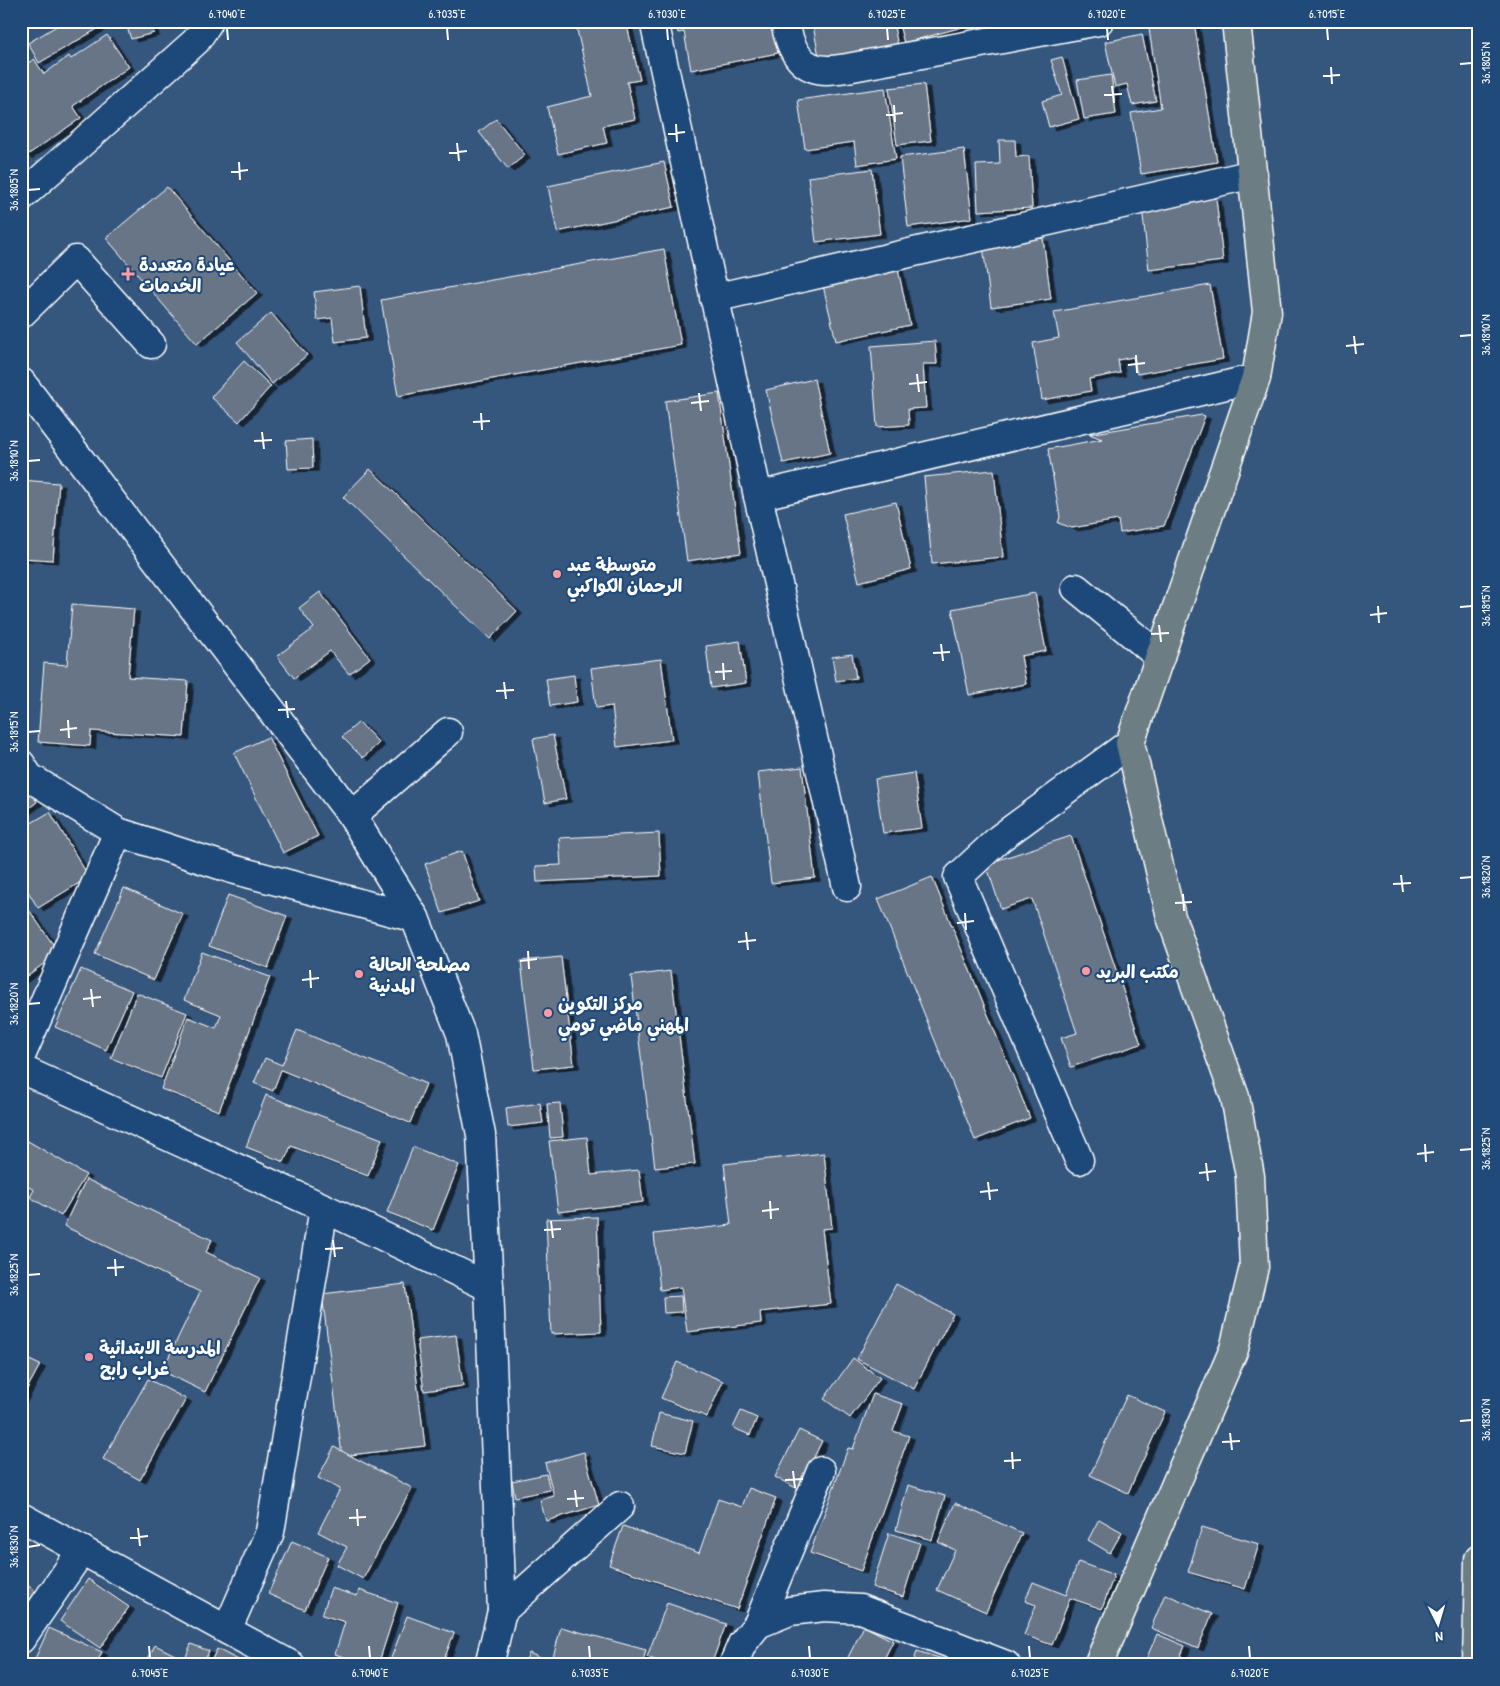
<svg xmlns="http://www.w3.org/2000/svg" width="1500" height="1686" viewBox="0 0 1500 1686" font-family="'Patrick Hand','Playpen Sans Arabic',sans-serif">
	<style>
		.building { fill: #687487; stroke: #fff; filter: url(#shadow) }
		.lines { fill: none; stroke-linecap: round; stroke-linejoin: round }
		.minor-casing { stroke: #fff; stroke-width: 31 }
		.major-casing { stroke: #fff; stroke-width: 31 }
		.highway-casing { stroke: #fff; stroke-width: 31 }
		.minor { stroke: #1f4a7a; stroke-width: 28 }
		.major { stroke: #6c7e84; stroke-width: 28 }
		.highway { stroke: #6c7e84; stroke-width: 28 }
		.ticks { fill: none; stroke: #fff; stroke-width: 2 }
		.poi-dot { fill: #ff9aa2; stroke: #1f4a7a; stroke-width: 2 }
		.labels { text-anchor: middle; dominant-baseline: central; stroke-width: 4; stroke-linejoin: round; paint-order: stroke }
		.poi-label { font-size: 18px; font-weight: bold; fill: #fff; stroke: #1f4a7a; text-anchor: start }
		.neatline { fill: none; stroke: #fff; stroke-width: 2 }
		.ticks-label { font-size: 12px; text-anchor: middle; fill: #fff }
	</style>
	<defs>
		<filter id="shadow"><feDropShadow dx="5.5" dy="3" stdDeviation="0" flood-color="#0009"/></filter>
	</defs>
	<rect width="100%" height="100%" fill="#35577e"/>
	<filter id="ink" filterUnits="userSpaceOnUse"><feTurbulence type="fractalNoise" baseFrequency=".02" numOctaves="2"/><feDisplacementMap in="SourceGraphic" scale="10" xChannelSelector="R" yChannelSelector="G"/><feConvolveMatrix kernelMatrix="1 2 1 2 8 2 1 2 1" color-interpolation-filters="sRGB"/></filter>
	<g filter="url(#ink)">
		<g class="building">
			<path d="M 65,21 L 95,21 L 99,28 L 39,63 L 28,43 Z"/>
			<path d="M 125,21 L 150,21 L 154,33 L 131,39 Z"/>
			<path d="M 575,21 L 626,21 L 640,80 L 627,82 L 635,119 L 603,126 L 607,143 L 558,154 L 547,107 L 592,96 Z"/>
			<path d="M 675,21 L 772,21 L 778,53 L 691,70 L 684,32 L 678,33 Z"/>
			<path d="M 812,21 L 874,21 L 875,25 L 893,22 L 898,46 L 820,61 Z"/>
			<path d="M 898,21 L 977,21 L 977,23 L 904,43 Z"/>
			<path d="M 1194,22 L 1217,162 L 1141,174 L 1131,113 L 1161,108 L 1149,29 Z"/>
			<path d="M 1142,34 L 1156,101 L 1132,105 L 1127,84 L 1115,87 L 1105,42 Z"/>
			<path d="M 107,35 L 129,67 L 73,106 L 81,118 L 26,156 L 21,150 L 21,68 L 34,59 L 44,74 L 69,56 L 71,59 Z"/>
			<path d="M 1062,57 L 1079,119 L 1049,127 L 1042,101 L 1062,95 L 1051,60 Z"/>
			<path d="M 1111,75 L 1116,114 L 1084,119 L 1077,80 Z"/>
			<path d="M 924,84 L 931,141 L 897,145 L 889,88 Z"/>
			<path d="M 885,88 L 896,159 L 857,165 L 854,142 L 805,149 L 798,100 Z"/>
			<path d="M 496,119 L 525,155 L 508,169 L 479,132 Z"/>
			<path d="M 999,140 L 1015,140 L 1016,157 L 1029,156 L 1032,208 L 978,211 L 976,165 L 1000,164 Z"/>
			<path d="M 964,149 L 972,218 L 908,227 L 900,157 Z"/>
			<path d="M 664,162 L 674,207 L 557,232 L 548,186 Z"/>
			<path d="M 872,169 L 880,234 L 816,242 L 808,177 Z"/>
			<path d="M 167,187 L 257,293 L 197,344 L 106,238 Z"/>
			<path d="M 1216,198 L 1223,261 L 1149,270 L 1142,207 Z"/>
			<path d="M 1043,238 L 1051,299 L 991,307 L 983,246 Z"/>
			<path d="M 664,249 L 681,345 L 398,396 L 381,300 Z"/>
			<path d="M 896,260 L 910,325 L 836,341 L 821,277 Z"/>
			<path d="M 1210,285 L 1223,359 L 1137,374 L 1133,357 L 1118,360 L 1120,373 L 1089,379 L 1091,391 L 1042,400 L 1033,343 L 1059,338 L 1054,312 Z"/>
			<path d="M 360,286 L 366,338 L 335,342 L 332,318 L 317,320 L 314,292 Z"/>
			<path d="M 271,313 L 307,355 L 272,384 L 237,342 Z"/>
			<path d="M 935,341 L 937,364 L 923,364 L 926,408 L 908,409 L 909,425 L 877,427 L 871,346 Z"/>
			<path d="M 244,361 L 271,386 L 239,422 L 211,397 Z"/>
			<path d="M 814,379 L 830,453 L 783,463 L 766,390 Z"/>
			<path d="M 719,393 L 741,553 L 687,561 L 665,401 Z"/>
			<path d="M 1202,415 L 1205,416 L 1164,526 L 1120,533 L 1118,520 L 1072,528 L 1058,523 L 1060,517 L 1048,449 L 1102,439 L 1089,434 Z"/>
			<path d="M 312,439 L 313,468 L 288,469 L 286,441 Z"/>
			<path d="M 370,469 L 517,611 L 490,639 L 343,497 Z"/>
			<path d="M 994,470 L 1003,557 L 932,564 L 924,477 Z"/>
			<path d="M 21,480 L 59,483 L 53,560 L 21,558 Z"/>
			<path d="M 896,502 L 911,569 L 859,582 L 843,514 Z"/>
			<path d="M 320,592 L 370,658 L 349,674 L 330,651 L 294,678 L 277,656 L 314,628 L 299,608 Z"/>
			<path d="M 1035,593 L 1046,651 L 1021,656 L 1026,684 L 969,695 L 952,609 Z"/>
			<path d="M 72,604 L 134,609 L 128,677 L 188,681 L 184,737 L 91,731 L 90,746 L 38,742 L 44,663 L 67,665 Z"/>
			<path d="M 740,641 L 746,683 L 711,688 L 706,646 Z"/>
			<path d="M 852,654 L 856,678 L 836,681 L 832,657 Z"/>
			<path d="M 661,659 L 672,740 L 617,747 L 612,706 L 596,708 L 591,668 Z"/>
			<path d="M 574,675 L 577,702 L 550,706 L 546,679 Z"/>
			<path d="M 359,722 L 379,743 L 363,758 L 342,737 Z"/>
			<path d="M 553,735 L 566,799 L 545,803 L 533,739 Z"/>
			<path d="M 268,737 L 318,836 L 283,853 L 234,753 Z"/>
			<path d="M 802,767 L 815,878 L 771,883 L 758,772 Z"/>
			<path d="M 914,773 L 922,828 L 883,833 L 875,779 Z"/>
			<path d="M 21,780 L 37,802 L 21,814 Z"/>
			<path d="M 50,812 L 89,877 L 38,908 L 21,880 L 21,829 Z"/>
			<path d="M 659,833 L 661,876 L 537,882 L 536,866 L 561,865 L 559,838 Z"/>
			<path d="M 1071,836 L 1141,1044 L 1071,1067 L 1061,1038 L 1077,1033 L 1032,899 L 1001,909 L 986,864 Z"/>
			<path d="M 462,851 L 479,901 L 442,913 L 425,864 Z"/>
			<path d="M 932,877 L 1030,1118 L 975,1140 L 878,899 Z"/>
			<path d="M 124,888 L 183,914 L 154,980 L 95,954 Z"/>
			<path d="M 228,895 L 287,916 L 268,968 L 209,946 Z"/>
			<path d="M 29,910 L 59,953 L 21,980 L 21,916 Z"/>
			<path d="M 202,952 L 270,977 L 219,1111 L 161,1089 L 188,1017 L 216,1028 L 221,1015 L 184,1000 Z"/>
			<path d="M 561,957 L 574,1065 L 534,1069 L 521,961 Z"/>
			<path d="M 81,969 L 132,991 L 106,1050 L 55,1027 Z"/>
			<path d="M 671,971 L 695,1164 L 655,1168 L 631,976 Z"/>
			<path d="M 137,993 L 187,1013 L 161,1078 L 111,1058 Z"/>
			<path d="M 297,1030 L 426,1084 L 410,1123 L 281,1070 L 273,1091 L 254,1083 L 265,1058 L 282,1065 Z"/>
			<path d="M 266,1095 L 382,1139 L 368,1176 L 291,1146 L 284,1162 L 246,1147 Z"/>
			<path d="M 540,1103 L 543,1123 L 508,1127 L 506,1108 Z"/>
			<path d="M 560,1103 L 563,1137 L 550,1138 L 547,1104 Z"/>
			<path d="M 21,1137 L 86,1175 L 61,1216 L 30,1197 L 34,1190 L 21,1182 Z"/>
			<path d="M 587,1137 L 591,1175 L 639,1170 L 643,1202 L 558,1212 L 549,1141 Z"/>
			<path d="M 413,1147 L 459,1165 L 433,1230 L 387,1212 Z"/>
			<path d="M 824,1153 L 832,1228 L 822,1229 L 831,1304 L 760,1312 L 761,1323 L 687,1332 L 681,1287 L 660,1290 L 654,1234 L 731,1225 L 724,1164 Z"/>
			<path d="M 86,1179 L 212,1240 L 206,1252 L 260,1278 L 205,1392 L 162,1371 L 200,1292 L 64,1226 Z"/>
			<path d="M 597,1217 L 601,1332 L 551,1334 L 546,1219 Z"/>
			<path d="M 405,1284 L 425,1446 L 342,1456 L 322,1294 Z"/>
			<path d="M 896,1284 L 953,1314 L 914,1389 L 857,1359 Z"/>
			<path d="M 681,1296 L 682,1312 L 664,1313 L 663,1297 Z"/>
			<path d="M 456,1335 L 463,1386 L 424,1391 L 417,1340 Z"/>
			<path d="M 21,1356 L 40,1365 L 21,1400 Z"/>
			<path d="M 853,1358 L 880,1378 L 850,1418 L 824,1399 Z"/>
			<path d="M 677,1362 L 723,1381 L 707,1417 L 661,1398 Z"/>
			<path d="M 148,1379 L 186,1399 L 140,1480 L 103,1459 Z"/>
			<path d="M 873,1394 L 903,1404 L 893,1431 L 909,1436 L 861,1571 L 810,1553 L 848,1448 L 853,1449 Z"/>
			<path d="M 1127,1395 L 1165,1412 L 1128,1493 L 1090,1475 Z"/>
			<path d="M 741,1411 L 757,1418 L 750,1435 L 733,1428 Z"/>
			<path d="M 659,1413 L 693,1421 L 685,1453 L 652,1446 Z"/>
			<path d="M 799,1430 L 822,1441 L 798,1489 L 775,1477 Z"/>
			<path d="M 334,1447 L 412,1488 L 363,1579 L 337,1565 L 347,1547 L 318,1532 L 340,1489 L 318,1478 Z"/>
			<path d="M 584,1452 L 599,1505 L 546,1521 L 540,1500 L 554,1496 L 545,1463 Z"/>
			<path d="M 546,1474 L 550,1490 L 515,1497 L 512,1481 Z"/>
			<path d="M 908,1485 L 945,1496 L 932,1540 L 896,1530 Z"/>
			<path d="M 749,1488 L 776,1498 L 737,1609 L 609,1565 L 623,1526 L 699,1553 L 718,1499 L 742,1507 Z"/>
			<path d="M 955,1503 L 1022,1533 L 986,1612 L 937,1590 L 955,1550 L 938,1542 Z"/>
			<path d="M 1099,1519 L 1122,1532 L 1110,1553 L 1088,1540 Z"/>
			<path d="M 1202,1527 L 1259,1544 L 1245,1589 L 1188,1572 Z"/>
			<path d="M 889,1533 L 920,1543 L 903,1597 L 872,1587 Z"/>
			<path d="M 292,1541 L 328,1557 L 305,1610 L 268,1594 Z"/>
			<path d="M 1078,1562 L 1114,1575 L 1102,1609 L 1070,1598 L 1052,1645 L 1024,1635 L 1036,1605 L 1025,1601 L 1033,1582 L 1066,1595 Z"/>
			<path d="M 88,1579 L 129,1607 L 100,1648 L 60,1621 Z"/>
			<path d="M 21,1581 L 37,1592 L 21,1616 Z"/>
			<path d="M 331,1588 L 357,1596 L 359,1590 L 398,1603 L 378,1665 L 368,1665 L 335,1654 L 345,1622 L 322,1615 Z"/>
			<path d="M 1165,1594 L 1212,1614 L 1198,1648 L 1151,1628 Z"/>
			<path d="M 667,1603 L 726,1624 L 711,1665 L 668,1665 L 647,1657 Z"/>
			<path d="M 407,1616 L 454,1633 L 442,1665 L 399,1665 L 390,1661 Z"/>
			<path d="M 864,1626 L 893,1641 L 881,1665 L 844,1665 Z"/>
			<path d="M 561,1627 L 646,1650 L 642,1665 L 551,1665 Z"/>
			<path d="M 49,1628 L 102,1652 L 96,1665 L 32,1665 Z"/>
			<path d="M 1157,1634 L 1185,1646 L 1177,1665 L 1153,1665 L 1145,1662 Z"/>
			<path d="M 191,1644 L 209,1651 L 203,1665 L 185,1659 Z"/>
			<path d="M 155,1645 L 195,1665 L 145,1665 Z"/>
			<path d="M 217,1649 L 248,1665 L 209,1665 Z"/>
			<path d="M 917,1651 L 962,1665 L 913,1665 Z"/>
			<path d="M 529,1653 L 557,1665 L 524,1665 Z"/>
		</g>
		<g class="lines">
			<g class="minor-casing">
				<g id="minor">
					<path d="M 654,21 L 758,496 L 847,887"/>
					<path d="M 785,21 C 789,45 798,70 827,70 C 833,70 840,69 847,68 L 1099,21"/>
					<path d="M 21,197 L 196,41 L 209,21"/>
					<path d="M 714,298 L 1253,174"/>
					<path d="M 21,314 L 76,260 L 151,344"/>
					<path d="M 21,382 L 352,816 L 415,918 L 461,1034 L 481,1135 L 489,1287 L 502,1611 L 489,1665"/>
					<path d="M 758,496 L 1256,378"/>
					<path d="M 1076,588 L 1160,657"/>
					<path d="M 21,764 L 29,777 L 118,832 L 232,869 L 415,918"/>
					<path d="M 352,816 L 448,732"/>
					<path d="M 21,1056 L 118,832"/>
					<path d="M 21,1069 L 324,1208 L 489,1287"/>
					<path d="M 1079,1160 L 958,877 L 1000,838 L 1130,743"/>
					<path d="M 21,1517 L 291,1665"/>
					<path d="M 502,1611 L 620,1506"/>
					<path d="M 758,1624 L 821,1471"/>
					<path d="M 227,1630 L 270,1532 L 324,1208"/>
					<path d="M 21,1639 L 82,1550"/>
					<path d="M 733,1665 L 742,1644 L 758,1624 L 790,1611 L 824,1607 L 860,1609 L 1006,1665"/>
				</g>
			</g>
			<g class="major-casing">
				<path id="major" d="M 1098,1665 L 1234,1349 L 1254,1267 L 1250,1176 L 1235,1097 L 1171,917 L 1130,743 L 1256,378 L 1267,312 L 1236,21"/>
			</g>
			<g class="highway-casing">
				<path id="highway" d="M 1477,1665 L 1479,1559"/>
			</g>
			<use href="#minor" class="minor"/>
			<use href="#major" class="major"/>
			<use href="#highway" class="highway"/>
		</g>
	</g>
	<path class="ticks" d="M 227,28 L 228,40M 447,28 L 448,40M 667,28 L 668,40M 887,28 L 888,40M 1107,28 L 1108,40M 1327,28 L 1328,40M 1460,64 L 1472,63M 1331,67 L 1332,84M 1323,76 L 1340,75M 1112,86 L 1114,103M 1104,95 L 1122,94M 894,105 L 895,122M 886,115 L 903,113M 676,124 L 677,142M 668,134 L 685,132M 457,143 L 459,161M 449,153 L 467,151M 239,162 L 240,180M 231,172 L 248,170M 28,190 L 40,189M 1354,336 L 1356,354M 1460,336 L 1472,335M 1346,346 L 1364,344M 1136,355 L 1137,373M 1128,365 L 1145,363M 917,374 L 919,392M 909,384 L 927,382M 699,393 L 701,411M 691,403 L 709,401M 481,413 L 482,430M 473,422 L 490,421M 262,432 L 264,449M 254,441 L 272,440M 28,461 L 40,460M 1378,606 L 1379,623M 1460,607 L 1472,606M 1370,615 L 1387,613M 1159,625 L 1161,642M 1151,634 L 1169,633M 941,644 L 943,661M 933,653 L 950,652M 723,663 L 724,680M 715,672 L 732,671M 504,682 L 506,699M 496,691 L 514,690M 286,701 L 288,718M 278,710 L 295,709M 68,720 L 69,738M 60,730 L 77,728M 28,732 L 40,731M 1401,875 L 1403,892M 1460,878 L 1472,877M 1393,884 L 1411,883M 1183,894 L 1184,911M 1175,903 L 1192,902M 965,913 L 966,930M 957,923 L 974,921M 746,932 L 748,950M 738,942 L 756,940M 528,951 L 529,969M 520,961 L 537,959M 310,970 L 311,988M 302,980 L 319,978M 91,989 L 93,1007M 83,999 L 101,997M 28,1004 L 40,1003M 1425,1144 L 1426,1162M 1460,1150 L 1472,1149M 1417,1154 L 1434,1152M 1206,1163 L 1208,1181M 1199,1173 L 1216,1171M 988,1182 L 990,1200M 980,1192 L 998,1190M 770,1201 L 771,1219M 762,1211 L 779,1209M 551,1221 L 553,1238M 544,1230 L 561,1229M 333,1240 L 335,1257M 325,1249 L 343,1248M 115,1259 L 116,1276M 107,1268 L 124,1267M 28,1275 L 40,1274M 1460,1421 L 1472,1420M 1230,1433 L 1232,1450M 1222,1442 L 1240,1441M 1012,1452 L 1013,1469M 1004,1461 L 1021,1460M 793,1471 L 795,1488M 785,1480 L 803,1479M 575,1490 L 577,1507M 567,1499 L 584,1498M 357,1509 L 358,1526M 349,1518 L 366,1517M 138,1528 L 140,1546M 130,1538 L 148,1536M 28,1547 L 40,1545M 149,1646 L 150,1658M 369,1646 L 370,1658M 589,1646 L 590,1658M 809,1646 L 810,1658M 1029,1646 L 1030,1658M 1249,1646 L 1250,1658"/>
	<g class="poi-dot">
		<path d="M125.5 266.5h5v5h5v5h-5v5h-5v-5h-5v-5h5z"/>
		<circle cx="557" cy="574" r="5"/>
		<circle cx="1086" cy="971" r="5"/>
		<circle cx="359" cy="974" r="5"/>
		<circle cx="548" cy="1013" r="5"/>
		<circle cx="89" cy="1357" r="5"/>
	</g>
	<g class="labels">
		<g class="poi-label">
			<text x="139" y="264">عيادة متعددة<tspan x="139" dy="21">الخدمات</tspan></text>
			<text x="567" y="564">متوسطة عبد<tspan x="567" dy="21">الرحمان الكواكبي</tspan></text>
			<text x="369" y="964">مصلحة الحالة<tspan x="369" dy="21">المدنية</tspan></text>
			<text x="1096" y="971">مكتب البريد</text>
			<text x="558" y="1003">مركز التكوين<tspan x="558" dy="21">المهني ماضي تومي</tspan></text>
			<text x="99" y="1347">المدرسة الابتدائية<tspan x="99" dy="21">غراب رابح</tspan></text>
		</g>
	</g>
	<rect width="1500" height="1686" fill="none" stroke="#1f4a7a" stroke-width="55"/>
	<g transform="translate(1438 1624) rotate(175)" stroke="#1f4a7a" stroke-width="4" paint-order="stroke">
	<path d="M0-4L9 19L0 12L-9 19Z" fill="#ffffff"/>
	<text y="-8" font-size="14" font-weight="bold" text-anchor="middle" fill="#ffffff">N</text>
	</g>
	<rect x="28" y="28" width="1444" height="1630" class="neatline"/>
	<g class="ticks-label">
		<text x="227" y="18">6.7040°E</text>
		<text x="447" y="18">6.7035°E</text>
		<text x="667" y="18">6.7030°E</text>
		<text x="887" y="18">6.7025°E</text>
		<text x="1107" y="18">6.7020°E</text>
		<text x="1327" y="18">6.7015°E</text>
		<text transform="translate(1486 63) rotate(-90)" y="4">36.1805°N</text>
		<text transform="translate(14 190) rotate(-90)" y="4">36.1805°N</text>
		<text transform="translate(1486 335) rotate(-90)" y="4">36.1810°N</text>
		<text transform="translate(14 461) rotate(-90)" y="4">36.1810°N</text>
		<text transform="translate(1486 606) rotate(-90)" y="4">36.1815°N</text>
		<text transform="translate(14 732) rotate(-90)" y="4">36.1815°N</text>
		<text transform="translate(1486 877) rotate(-90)" y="4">36.1820°N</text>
		<text transform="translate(14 1004) rotate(-90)" y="4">36.1820°N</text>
		<text transform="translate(1486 1149) rotate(-90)" y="4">36.1825°N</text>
		<text transform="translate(14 1275) rotate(-90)" y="4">36.1825°N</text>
		<text transform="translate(1486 1420) rotate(-90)" y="4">36.1830°N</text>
		<text transform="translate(14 1547) rotate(-90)" y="4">36.1830°N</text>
		<text x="150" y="1677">6.7045°E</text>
		<text x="370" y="1677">6.7040°E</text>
		<text x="590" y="1677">6.7035°E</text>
		<text x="810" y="1677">6.7030°E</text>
		<text x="1030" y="1677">6.7025°E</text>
		<text x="1250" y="1677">6.7020°E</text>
	</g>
</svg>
